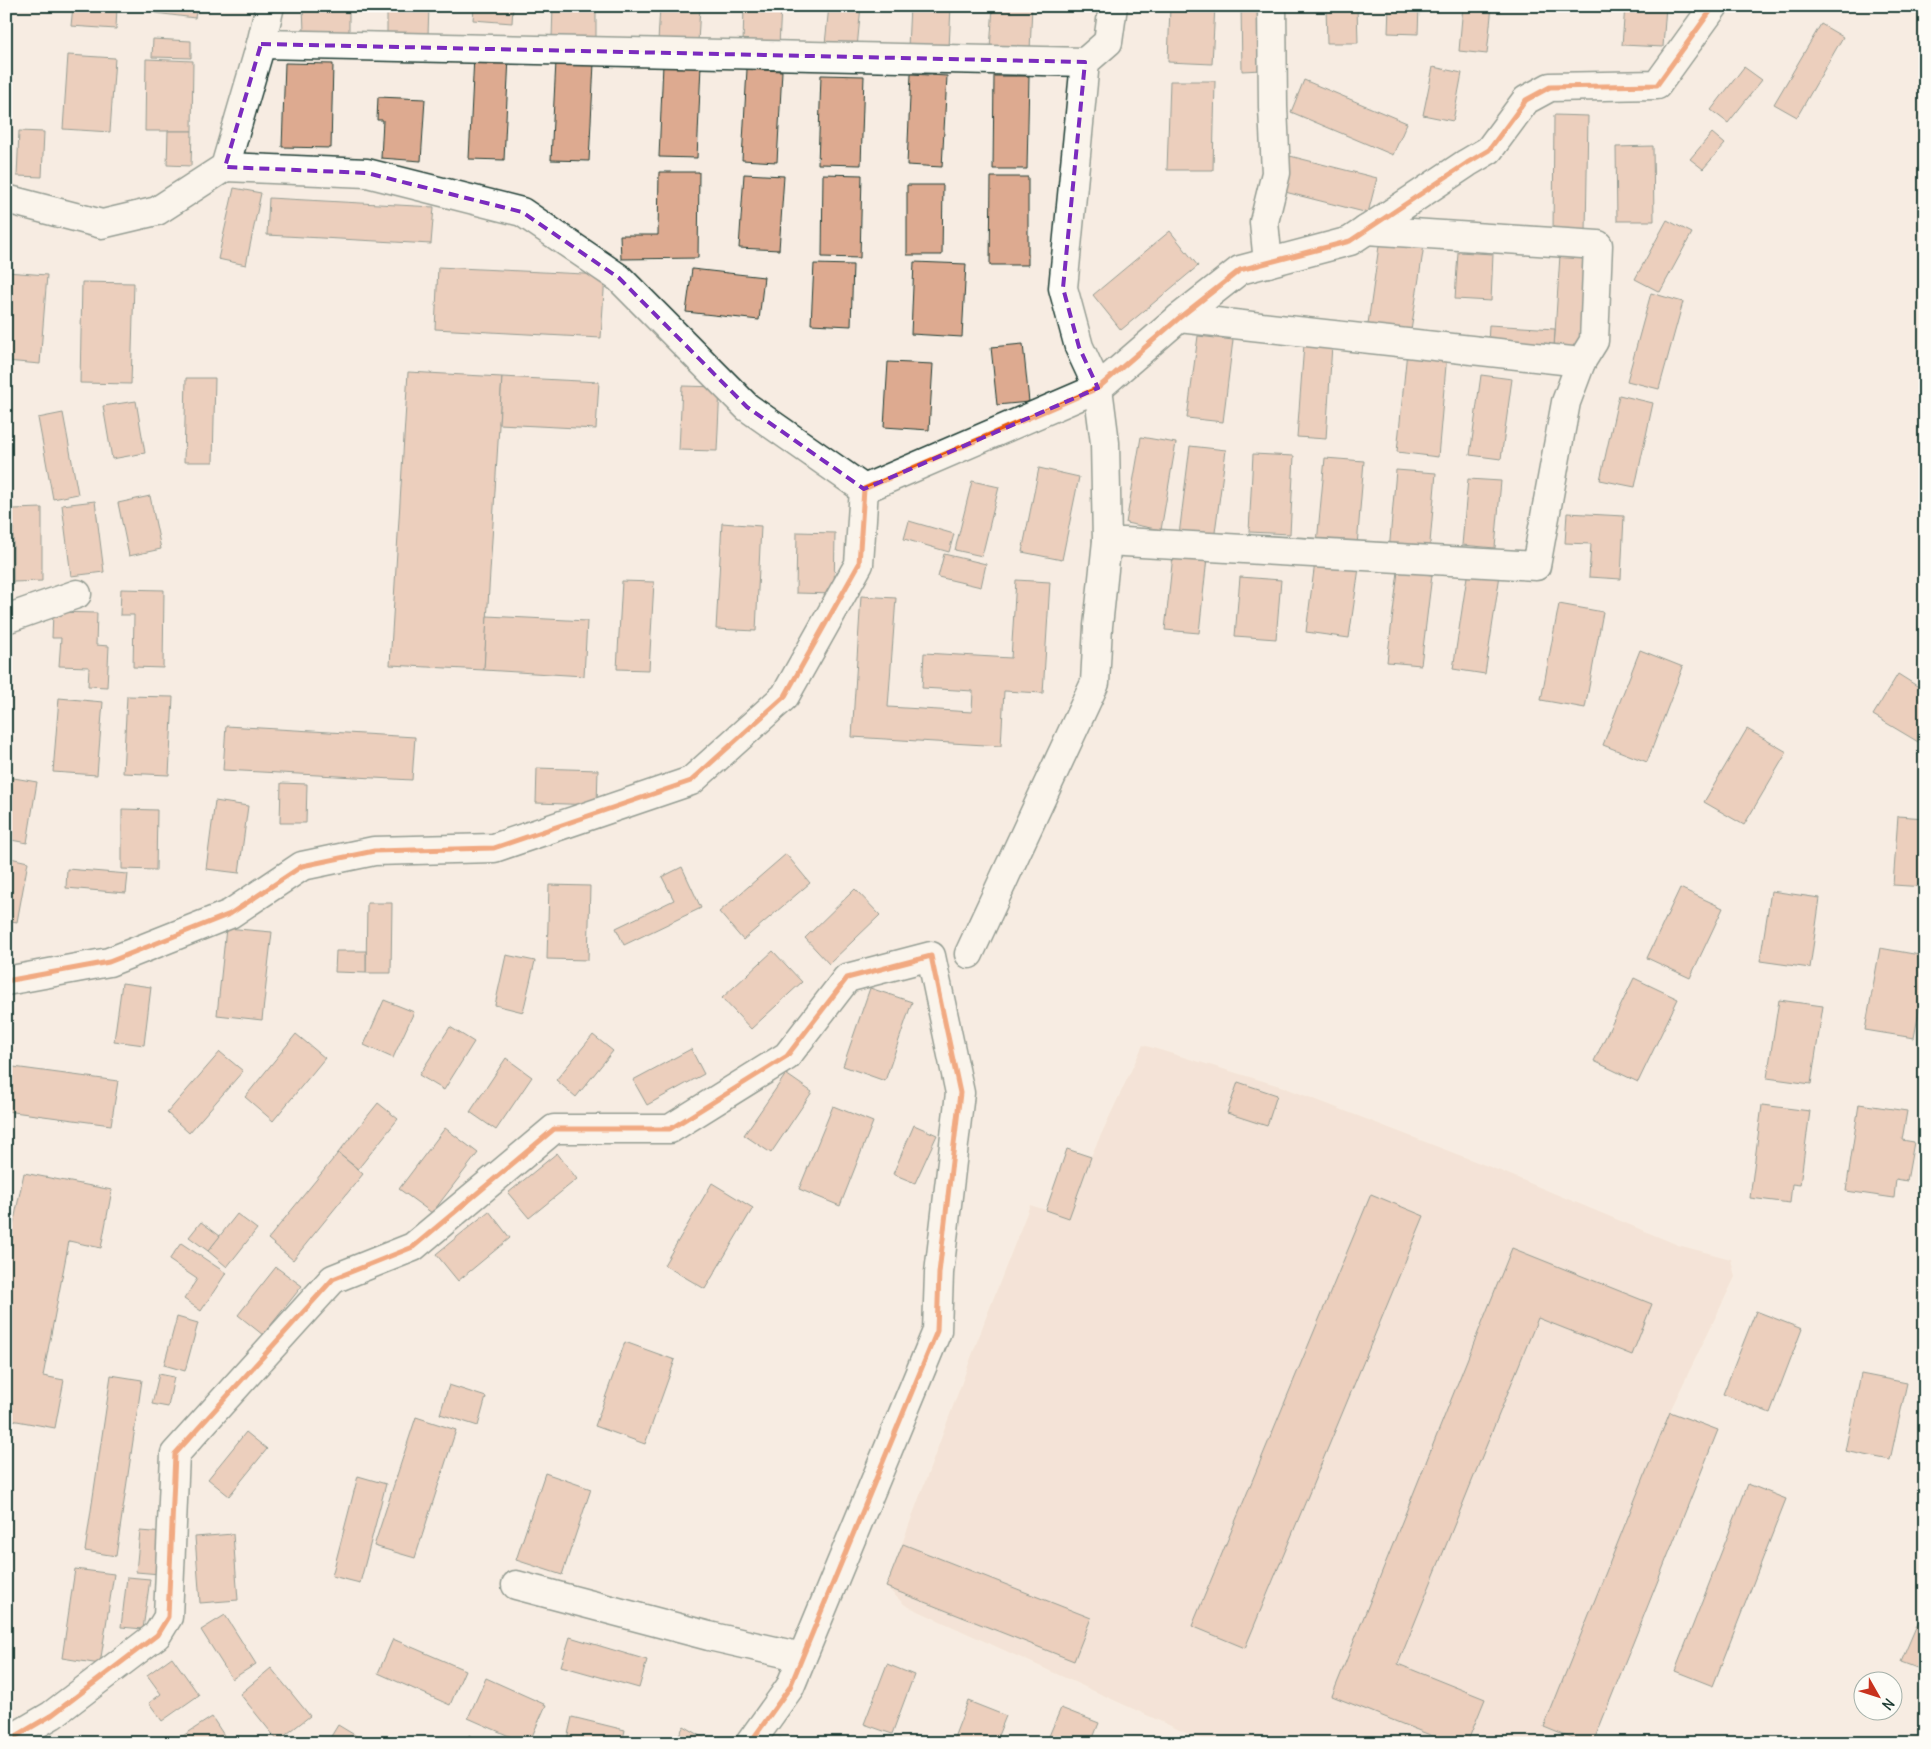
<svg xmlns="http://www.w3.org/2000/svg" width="1931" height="1749" viewBox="0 0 1931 1749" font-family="Delius,sans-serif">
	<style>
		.built { fill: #efd8c9 }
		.building { fill: #ddaa90; stroke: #1f3d34 }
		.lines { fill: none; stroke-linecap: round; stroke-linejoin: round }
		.street-casing { stroke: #1f3d34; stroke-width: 31 }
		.secondary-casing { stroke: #1f3d34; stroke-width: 31 }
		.street { stroke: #fdfcf7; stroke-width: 28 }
		.secondary { stroke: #fdfcf7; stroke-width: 28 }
		.cycleway-casing { stroke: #fdfcf7; stroke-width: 8 }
		.cycleway { stroke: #e8590c; stroke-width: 5 }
		.marked { fill: none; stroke: #7b2cbf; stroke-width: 4; stroke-dasharray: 10 6; stroke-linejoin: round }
	</style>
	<rect width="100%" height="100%" fill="#f7ece2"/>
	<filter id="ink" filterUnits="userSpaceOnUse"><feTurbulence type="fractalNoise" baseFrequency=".02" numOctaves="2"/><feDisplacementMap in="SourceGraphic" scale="10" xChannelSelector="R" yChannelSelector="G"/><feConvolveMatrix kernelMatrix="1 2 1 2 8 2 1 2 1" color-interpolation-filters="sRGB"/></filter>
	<g filter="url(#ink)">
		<path class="built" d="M 1143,1045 L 1283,1087 L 1503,1172 L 1678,1245 L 1731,1259 L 1735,1277 L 1670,1411 L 1718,1430 L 1593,1743 L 1208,1743 L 905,1605 L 886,1587 L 985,1320 L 1030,1205 L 1046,1210 L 1067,1149 L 1091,1156 Z"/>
		<g class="building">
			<path d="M 73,6 L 117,6 L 116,29 L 71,26 Z"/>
			<path d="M 156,6 L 197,6 L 195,18 L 155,13 Z"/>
			<path d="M 303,6 L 349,6 L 349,32 L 304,32 Z"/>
			<path d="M 387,6 L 429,6 L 428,35 L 387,34 Z"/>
			<path d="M 474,6 L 513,6 L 512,23 L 473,20 Z"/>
			<path d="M 553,6 L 596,6 L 596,38 L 552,38 Z"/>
			<path d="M 660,6 L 700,6 L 698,43 L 658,41 Z"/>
			<path d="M 744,6 L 781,6 L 779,46 L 743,44 Z"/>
			<path d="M 829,6 L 861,6 L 857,48 L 825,44 Z"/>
			<path d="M 910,6 L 951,6 L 949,49 L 908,47 Z"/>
			<path d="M 993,6 L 1032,6 L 1030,51 L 990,49 Z"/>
			<path d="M 1170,6 L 1215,6 L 1212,64 L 1168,62 Z"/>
			<path d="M 1241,6 L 1261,6 L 1262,70 L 1242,71 Z"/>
			<path d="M 1326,6 L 1357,6 L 1358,43 L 1327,43 Z"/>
			<path d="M 1389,6 L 1419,6 L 1418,34 L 1388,33 Z"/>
			<path d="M 1463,6 L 1492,6 L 1487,54 L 1459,51 Z"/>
			<path d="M 1625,6 L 1666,6 L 1663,47 L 1622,45 Z"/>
			<path d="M 1821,24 L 1843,37 L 1797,117 L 1774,104 Z"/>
			<path d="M 6,32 L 11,33 L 6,59 Z"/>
			<path d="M 153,39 L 191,41 L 191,58 L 152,57 Z"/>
			<path d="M 68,55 L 115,58 L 110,132 L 63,129 Z"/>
			<path d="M 474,56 L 509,57 L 504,160 L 469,159 Z"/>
			<path d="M 146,59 L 193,61 L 192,131 L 145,131 Z"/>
			<path d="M 556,61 L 594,63 L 589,161 L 551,160 Z"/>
			<path d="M 285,63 L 333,64 L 331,148 L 282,147 Z"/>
			<path d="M 663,64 L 701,65 L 697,158 L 659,157 Z"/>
			<path d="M 1433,67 L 1462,73 L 1453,121 L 1423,115 Z"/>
			<path d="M 1744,67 L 1762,80 L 1728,123 L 1711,110 Z"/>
			<path d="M 747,69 L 782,71 L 777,162 L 742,160 Z"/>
			<path d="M 911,74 L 947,76 L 942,167 L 907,165 Z"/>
			<path d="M 821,75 L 864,76 L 861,165 L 818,164 Z"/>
			<path d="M 994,76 L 1029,76 L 1027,169 L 993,169 Z"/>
			<path d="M 1304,80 L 1407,123 L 1393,155 L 1291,112 Z"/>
			<path d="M 1170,81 L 1215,81 L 1213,170 L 1167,170 Z"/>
			<path d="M 378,97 L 425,99 L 421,161 L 381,158 L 383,120 L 377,120 Z"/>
			<path d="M 1554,115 L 1588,116 L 1586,233 L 1553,233 Z"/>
			<path d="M 19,131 L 44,132 L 42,177 L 17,176 Z"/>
			<path d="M 168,131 L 192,131 L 191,166 L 167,165 Z"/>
			<path d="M 1712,133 L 1725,144 L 1703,169 L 1690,159 Z"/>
			<path d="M 1653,146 L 1654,221 L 1617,221 L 1616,147 Z"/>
			<path d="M 1290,156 L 1377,178 L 1368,213 L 1281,191 Z"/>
			<path d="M 659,172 L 699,172 L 698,258 L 621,259 L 620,235 L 658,235 Z"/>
			<path d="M 744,174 L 784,176 L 779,250 L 739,248 Z"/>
			<path d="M 823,174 L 862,175 L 860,258 L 822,257 Z"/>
			<path d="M 991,177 L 1028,177 L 1028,265 L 990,265 Z"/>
			<path d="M 907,185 L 943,185 L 942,255 L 907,255 Z"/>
			<path d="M 234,188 L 261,193 L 246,265 L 218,259 Z"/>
			<path d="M 269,198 L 434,207 L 431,244 L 267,235 Z"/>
			<path d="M 1667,220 L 1692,233 L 1660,292 L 1635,279 Z"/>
			<path d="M 1170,231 L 1198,266 L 1121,330 L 1093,295 Z"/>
			<path d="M 1380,239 L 1424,245 L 1411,331 L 1368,324 Z"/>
			<path d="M 1458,252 L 1493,254 L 1491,301 L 1455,299 Z"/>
			<path d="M 1560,255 L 1591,257 L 1585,350 L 1554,348 Z"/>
			<path d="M 914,262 L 966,264 L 962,337 L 911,334 Z"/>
			<path d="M 814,264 L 853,265 L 851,326 L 811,324 Z"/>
			<path d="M 438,267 L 605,275 L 601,338 L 435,329 Z"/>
			<path d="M 692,269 L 764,277 L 759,320 L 686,312 Z"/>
			<path d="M 6,272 L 47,275 L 40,364 L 6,361 Z"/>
			<path d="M 82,282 L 134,283 L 131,384 L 80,383 Z"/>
			<path d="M 1651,293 L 1683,302 L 1659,389 L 1627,381 Z"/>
			<path d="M 1489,325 L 1555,329 L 1554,348 L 1488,344 Z"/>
			<path d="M 1198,336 L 1233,340 L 1223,422 L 1187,418 Z"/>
			<path d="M 1023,344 L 1029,402 L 997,405 L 991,347 Z"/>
			<path d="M 1304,344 L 1332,345 L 1326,439 L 1297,437 Z"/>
			<path d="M 1407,351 L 1447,354 L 1438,457 L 1397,452 Z"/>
			<path d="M 888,362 L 933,364 L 929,430 L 884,427 Z"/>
			<path d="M 408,372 L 502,377 L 484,670 L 390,665 Z"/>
			<path d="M 1481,375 L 1512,379 L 1501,459 L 1470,455 Z"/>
			<path d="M 502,377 L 599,382 L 596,429 L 499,424 Z"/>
			<path d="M 186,378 L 215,378 L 213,462 L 184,462 Z"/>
			<path d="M 682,386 L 720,387 L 717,451 L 679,450 Z"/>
			<path d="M 1619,395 L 1653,403 L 1635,487 L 1600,480 Z"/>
			<path d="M 136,401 L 145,453 L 112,459 L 103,406 Z"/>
			<path d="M 63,413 L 78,494 L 53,499 L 38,418 Z"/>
			<path d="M 1141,437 L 1176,443 L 1161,530 L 1126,523 Z"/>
			<path d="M 1190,446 L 1226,450 L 1214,540 L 1179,535 Z"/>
			<path d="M 1253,454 L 1294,456 L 1290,534 L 1249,532 Z"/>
			<path d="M 1325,458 L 1364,461 L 1357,546 L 1317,543 Z"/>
			<path d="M 1039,468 L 1079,477 L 1062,560 L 1022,552 Z"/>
			<path d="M 1396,470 L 1436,473 L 1429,555 L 1389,552 Z"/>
			<path d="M 1468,479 L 1501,481 L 1495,548 L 1462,545 Z"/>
			<path d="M 972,481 L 999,487 L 982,556 L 955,550 Z"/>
			<path d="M 150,496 L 161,549 L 129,556 L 118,503 Z"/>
			<path d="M 95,501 L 104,572 L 71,576 L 62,505 Z"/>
			<path d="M 42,508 L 42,581 L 13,582 L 13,509 Z"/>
			<path d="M 1567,513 L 1624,516 L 1621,579 L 1589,577 L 1591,544 L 1565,543 Z"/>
			<path d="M 909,521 L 954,534 L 949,552 L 904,539 Z"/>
			<path d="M 722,523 L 761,526 L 756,631 L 716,629 Z"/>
			<path d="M 797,532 L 835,533 L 834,594 L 796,593 Z"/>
			<path d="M 944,554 L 986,564 L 981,587 L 938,577 Z"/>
			<path d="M 1173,555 L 1207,558 L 1199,633 L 1165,630 Z"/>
			<path d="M 1315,562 L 1359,568 L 1349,638 L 1306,632 Z"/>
			<path d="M 1468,570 L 1500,575 L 1485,674 L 1453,669 Z"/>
			<path d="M 1398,571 L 1432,575 L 1421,665 L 1387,662 Z"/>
			<path d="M 1240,577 L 1281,580 L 1276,639 L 1235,636 Z"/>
			<path d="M 1016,580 L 1050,582 L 1043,693 L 1004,691 L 1001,746 L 852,737 L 861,596 L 896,598 L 888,707 L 972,712 L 973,691 L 922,688 L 924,653 L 1011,658 Z"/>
			<path d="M 622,581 L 654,582 L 649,670 L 617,669 Z"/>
			<path d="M 121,589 L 164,590 L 163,668 L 133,667 L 134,615 L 120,615 Z"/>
			<path d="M 1559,604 L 1603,612 L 1585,708 L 1541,700 Z"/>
			<path d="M 53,612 L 97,613 L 96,645 L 109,646 L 107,687 L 88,686 L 89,667 L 59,666 L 61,638 L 52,638 Z"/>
			<path d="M 487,616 L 587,621 L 584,676 L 484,670 Z"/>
			<path d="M 1640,650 L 1683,667 L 1647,762 L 1603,745 Z"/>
			<path d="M 1898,674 L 1925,691 L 1925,746 L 1873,715 Z"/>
			<path d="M 127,696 L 173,697 L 169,775 L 123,773 Z"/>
			<path d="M 59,698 L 103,702 L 97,775 L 53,772 Z"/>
			<path d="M 226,726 L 415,737 L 412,780 L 223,770 Z"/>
			<path d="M 1747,729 L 1787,752 L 1744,825 L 1704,802 Z"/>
			<path d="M 537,768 L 598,770 L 597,805 L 536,803 Z"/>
			<path d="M 8,777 L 37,782 L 27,843 L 6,839 L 6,790 Z"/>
			<path d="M 281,783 L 307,784 L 306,823 L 280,823 Z"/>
			<path d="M 215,801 L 248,806 L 239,873 L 206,869 Z"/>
			<path d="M 122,809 L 157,810 L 156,870 L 122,869 Z"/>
			<path d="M 1898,816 L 1925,818 L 1925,887 L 1893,885 Z"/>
			<path d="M 786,854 L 810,883 L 743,940 L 719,912 Z"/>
			<path d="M 6,857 L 28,862 L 17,922 L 6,920 Z"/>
			<path d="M 682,867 L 701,908 L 624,945 L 616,928 L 674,900 L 662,877 Z"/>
			<path d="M 67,869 L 128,874 L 126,893 L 66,888 Z"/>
			<path d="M 549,885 L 590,886 L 588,960 L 547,959 Z"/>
			<path d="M 1680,888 L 1723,908 L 1690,978 L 1647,958 Z"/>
			<path d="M 855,889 L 880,915 L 829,964 L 805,938 Z"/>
			<path d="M 1771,891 L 1820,898 L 1810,968 L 1760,961 Z"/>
			<path d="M 367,903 L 392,903 L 391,973 L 366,973 Z"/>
			<path d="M 226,928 L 272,932 L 262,1020 L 217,1015 Z"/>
			<path d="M 1880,948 L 1925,956 L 1925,980 L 1914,1038 L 1865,1030 Z"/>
			<path d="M 336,951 L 366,951 L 366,973 L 335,972 Z"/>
			<path d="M 773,951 L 802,982 L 751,1029 L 722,998 Z"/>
			<path d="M 506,955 L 535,961 L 523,1012 L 495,1005 Z"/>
			<path d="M 1634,978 L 1678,999 L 1638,1082 L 1594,1061 Z"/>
			<path d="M 122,983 L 151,987 L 144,1045 L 114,1041 Z"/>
			<path d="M 870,988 L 912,1002 L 885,1081 L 843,1066 Z"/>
			<path d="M 384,1000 L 414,1012 L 393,1058 L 364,1045 Z"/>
			<path d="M 1779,1000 L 1823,1006 L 1811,1084 L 1767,1078 Z"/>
			<path d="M 450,1027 L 474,1042 L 444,1090 L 419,1075 Z"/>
			<path d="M 296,1034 L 325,1058 L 273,1121 L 245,1097 Z"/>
			<path d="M 593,1035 L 613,1051 L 576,1097 L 556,1080 Z"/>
			<path d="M 691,1049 L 704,1074 L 647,1105 L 633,1080 Z"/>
			<path d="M 220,1052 L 243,1071 L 189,1133 L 167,1113 Z"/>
			<path d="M 506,1058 L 532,1077 L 496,1130 L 470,1112 Z"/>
			<path d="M 6,1066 L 118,1081 L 111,1125 L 6,1111 Z"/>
			<path d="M 786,1074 L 812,1092 L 771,1153 L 744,1135 Z"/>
			<path d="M 1238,1082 L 1277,1095 L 1267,1126 L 1227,1113 Z"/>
			<path d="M 378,1103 L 398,1119 L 358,1169 L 338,1153 Z"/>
			<path d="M 1859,1104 L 1907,1111 L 1902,1140 L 1914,1142 L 1907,1181 L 1896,1179 L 1894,1198 L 1846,1191 Z"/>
			<path d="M 1762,1105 L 1810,1111 L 1800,1185 L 1792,1184 L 1790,1203 L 1750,1198 Z"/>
			<path d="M 833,1106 L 873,1122 L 840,1206 L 799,1189 Z"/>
			<path d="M 914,1125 L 937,1135 L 915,1183 L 893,1174 Z"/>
			<path d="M 445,1128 L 478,1153 L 432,1213 L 399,1189 Z"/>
			<path d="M 1067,1149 L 1091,1157 L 1069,1218 L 1046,1210 Z"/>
			<path d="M 338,1153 L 363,1174 L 293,1260 L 268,1239 Z"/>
			<path d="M 557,1153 L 577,1179 L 529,1218 L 508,1193 Z"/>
			<path d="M 24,1173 L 112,1190 L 101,1248 L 69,1241 L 43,1376 L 64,1380 L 55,1428 L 6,1419 L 6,1259 Z"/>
			<path d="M 712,1183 L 753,1208 L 705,1289 L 664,1265 Z"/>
			<path d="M 1371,1194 L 1424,1216 L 1245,1648 L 1192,1626 Z"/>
			<path d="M 489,1211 L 510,1238 L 458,1281 L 436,1254 Z"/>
			<path d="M 237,1214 L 257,1229 L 227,1267 L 208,1251 Z"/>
			<path d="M 201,1222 L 220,1236 L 208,1251 L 189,1237 Z"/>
			<path d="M 181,1243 L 226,1273 L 201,1311 L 184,1299 L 197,1279 L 169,1260 Z"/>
			<path d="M 1512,1248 L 1652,1304 L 1632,1355 L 1538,1318 L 1398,1664 L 1485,1699 L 1467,1743 L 1450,1743 L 1332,1696 Z"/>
			<path d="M 276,1267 L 302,1286 L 263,1335 L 238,1315 Z"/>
			<path d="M 1756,1311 L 1802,1329 L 1770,1413 L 1723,1394 Z"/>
			<path d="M 177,1317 L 198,1323 L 185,1371 L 164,1365 Z"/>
			<path d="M 625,1342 L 675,1360 L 645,1444 L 595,1426 Z"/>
			<path d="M 159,1374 L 174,1377 L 168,1407 L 152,1404 Z"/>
			<path d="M 1861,1374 L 1907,1383 L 1890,1460 L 1845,1451 Z"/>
			<path d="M 111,1375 L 142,1380 L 116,1556 L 85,1551 Z"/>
			<path d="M 449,1385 L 486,1397 L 478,1426 L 440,1414 Z"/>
			<path d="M 1670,1412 L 1718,1430 L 1593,1743 L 1583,1743 L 1544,1727 Z"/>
			<path d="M 416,1417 L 456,1430 L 415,1558 L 374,1546 Z"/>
			<path d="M 246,1432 L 267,1449 L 229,1496 L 208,1479 Z"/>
			<path d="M 545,1473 L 591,1489 L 562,1575 L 516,1560 Z"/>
			<path d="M 358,1476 L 386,1484 L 360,1583 L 332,1576 Z"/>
			<path d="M 1748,1484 L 1786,1499 L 1713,1686 L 1675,1671 Z"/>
			<path d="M 140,1531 L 164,1533 L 160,1574 L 136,1572 Z"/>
			<path d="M 233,1534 L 238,1600 L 200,1603 L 195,1537 Z"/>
			<path d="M 903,1544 L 1091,1618 L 1074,1661 L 886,1587 Z"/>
			<path d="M 75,1569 L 114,1574 L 100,1664 L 62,1658 Z"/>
			<path d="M 127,1577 L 150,1579 L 143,1629 L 121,1627 Z"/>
			<path d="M 1925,1606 L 1925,1671 L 1901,1662 Z"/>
			<path d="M 225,1615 L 256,1664 L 232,1679 L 201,1630 Z"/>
			<path d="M 570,1637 L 647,1660 L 639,1688 L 561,1666 Z"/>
			<path d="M 393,1639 L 465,1670 L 450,1705 L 378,1673 Z"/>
			<path d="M 172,1657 L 199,1695 L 162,1721 L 149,1703 L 161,1694 L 147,1675 Z"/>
			<path d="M 887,1664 L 914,1675 L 892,1734 L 864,1724 Z"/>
			<path d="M 271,1668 L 310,1716 L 278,1741 L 240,1694 Z"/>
			<path d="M 486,1678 L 546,1705 L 529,1743 L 525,1743 L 468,1718 Z"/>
			<path d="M 968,1701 L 1006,1716 L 995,1743 L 952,1743 Z"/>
			<path d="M 1061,1708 L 1099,1723 L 1091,1743 L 1046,1743 Z"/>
			<path d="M 212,1717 L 229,1743 L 180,1743 L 178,1739 Z"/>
			<path d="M 572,1717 L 625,1730 L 622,1743 L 566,1743 Z"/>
			<path d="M 338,1725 L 368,1743 L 327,1743 Z"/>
			<path d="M 684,1726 L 713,1743 L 674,1743 Z"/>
			<path d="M 469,1735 L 485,1743 L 465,1743 Z"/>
			<path d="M 71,1738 L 78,1743 L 68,1743 Z"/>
			<path d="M 779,1738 L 790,1743 L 777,1743 Z"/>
		</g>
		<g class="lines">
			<g class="street-casing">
				<g id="street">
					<path d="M 261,44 L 1085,62"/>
					<path d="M 225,167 L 367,173 L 522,212 L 619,278 L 747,407 L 864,489"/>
					<path d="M 6,199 L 102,224 L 157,211 L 225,167 L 261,44 L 270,6"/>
					<path d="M 1268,263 L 1264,222 L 1276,173 L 1273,107 L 1272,6"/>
					<path d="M 1179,318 L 1581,362"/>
					<path d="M 1098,388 L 1105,443 L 1107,541 L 1536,566 L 1566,402 L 1581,362 L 1594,341 L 1598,245 L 1366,230"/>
					<path d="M 6,619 L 77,594"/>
					<path d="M 969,954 L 1095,683 L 1098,626 L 1107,541"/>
					<path d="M 6,981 L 109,962 L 230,914 L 302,866 L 374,851 L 494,848 L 691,781 L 785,696 L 859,564 L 864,489 L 1098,388 L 1179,318 L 1240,270 L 1350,241 L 1467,163 L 1489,150 L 1526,100 L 1550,87 L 1657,85 L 1714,6"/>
					<path d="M 516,1585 L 709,1636 L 802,1657"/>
					<path d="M 6,1742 L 52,1715 L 157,1635 L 168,1617 L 175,1454 L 333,1279 L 413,1247 L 554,1129 L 670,1129 L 787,1056 L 847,978 L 931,956 L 960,1093 L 939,1273 L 937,1331 L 790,1687 L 750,1743"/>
				</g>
			</g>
			<g class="secondary-casing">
				<path id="secondary" d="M 1098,388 L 1079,347 L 1063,288 L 1085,62 L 1108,42 L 1113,6"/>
			</g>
			<use href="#street" class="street"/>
			<use href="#secondary" class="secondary"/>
			<g class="cycleway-casing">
				<g id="cycleway">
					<path d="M 6,981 L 109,962 L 230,914 L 302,866 L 374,851 L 494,848 L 691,781 L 785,696 L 859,564 L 864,489 L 1098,388 L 1179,318 L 1240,270 L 1350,241 L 1467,163 L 1489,150 L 1526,100 L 1550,87 L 1657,85 L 1714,6"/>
					<path d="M 6,1742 L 52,1715 L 157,1635 L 168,1617 L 175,1454 L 333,1279 L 413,1247 L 554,1129 L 670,1129 L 787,1056 L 847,978 L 931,956 L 960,1093 L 939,1273 L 937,1331 L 790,1687 L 750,1743"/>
				</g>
			</g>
			<use href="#cycleway" class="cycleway"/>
		</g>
	</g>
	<path d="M0 0H1931V1749H0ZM 261,44 L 1085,62 L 1063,288 L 1079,347 L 1098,388 L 864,489 L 747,407 L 619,278 L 522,212 L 367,173 L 225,167 Z" fill="#f7ece2" fill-opacity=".55" fill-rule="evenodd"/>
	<path class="marked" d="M 261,44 L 1085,62 L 1063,288 L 1079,347 L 1098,388 L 864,489 L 747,407 L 619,278 L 522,212 L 367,173 L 225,167 Z"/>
	<rect width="1931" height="1749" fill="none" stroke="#fdfcf7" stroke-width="25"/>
	<rect x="12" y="12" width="1906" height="1724" fill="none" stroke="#1f3d34" stroke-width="2" filter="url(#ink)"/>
	<g transform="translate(1878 1696) rotate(129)"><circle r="24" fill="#fdfcf7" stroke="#a4b0a9"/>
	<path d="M0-4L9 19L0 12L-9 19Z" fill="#c8321e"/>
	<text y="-8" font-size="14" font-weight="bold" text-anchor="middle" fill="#1f3d34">N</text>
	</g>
</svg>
